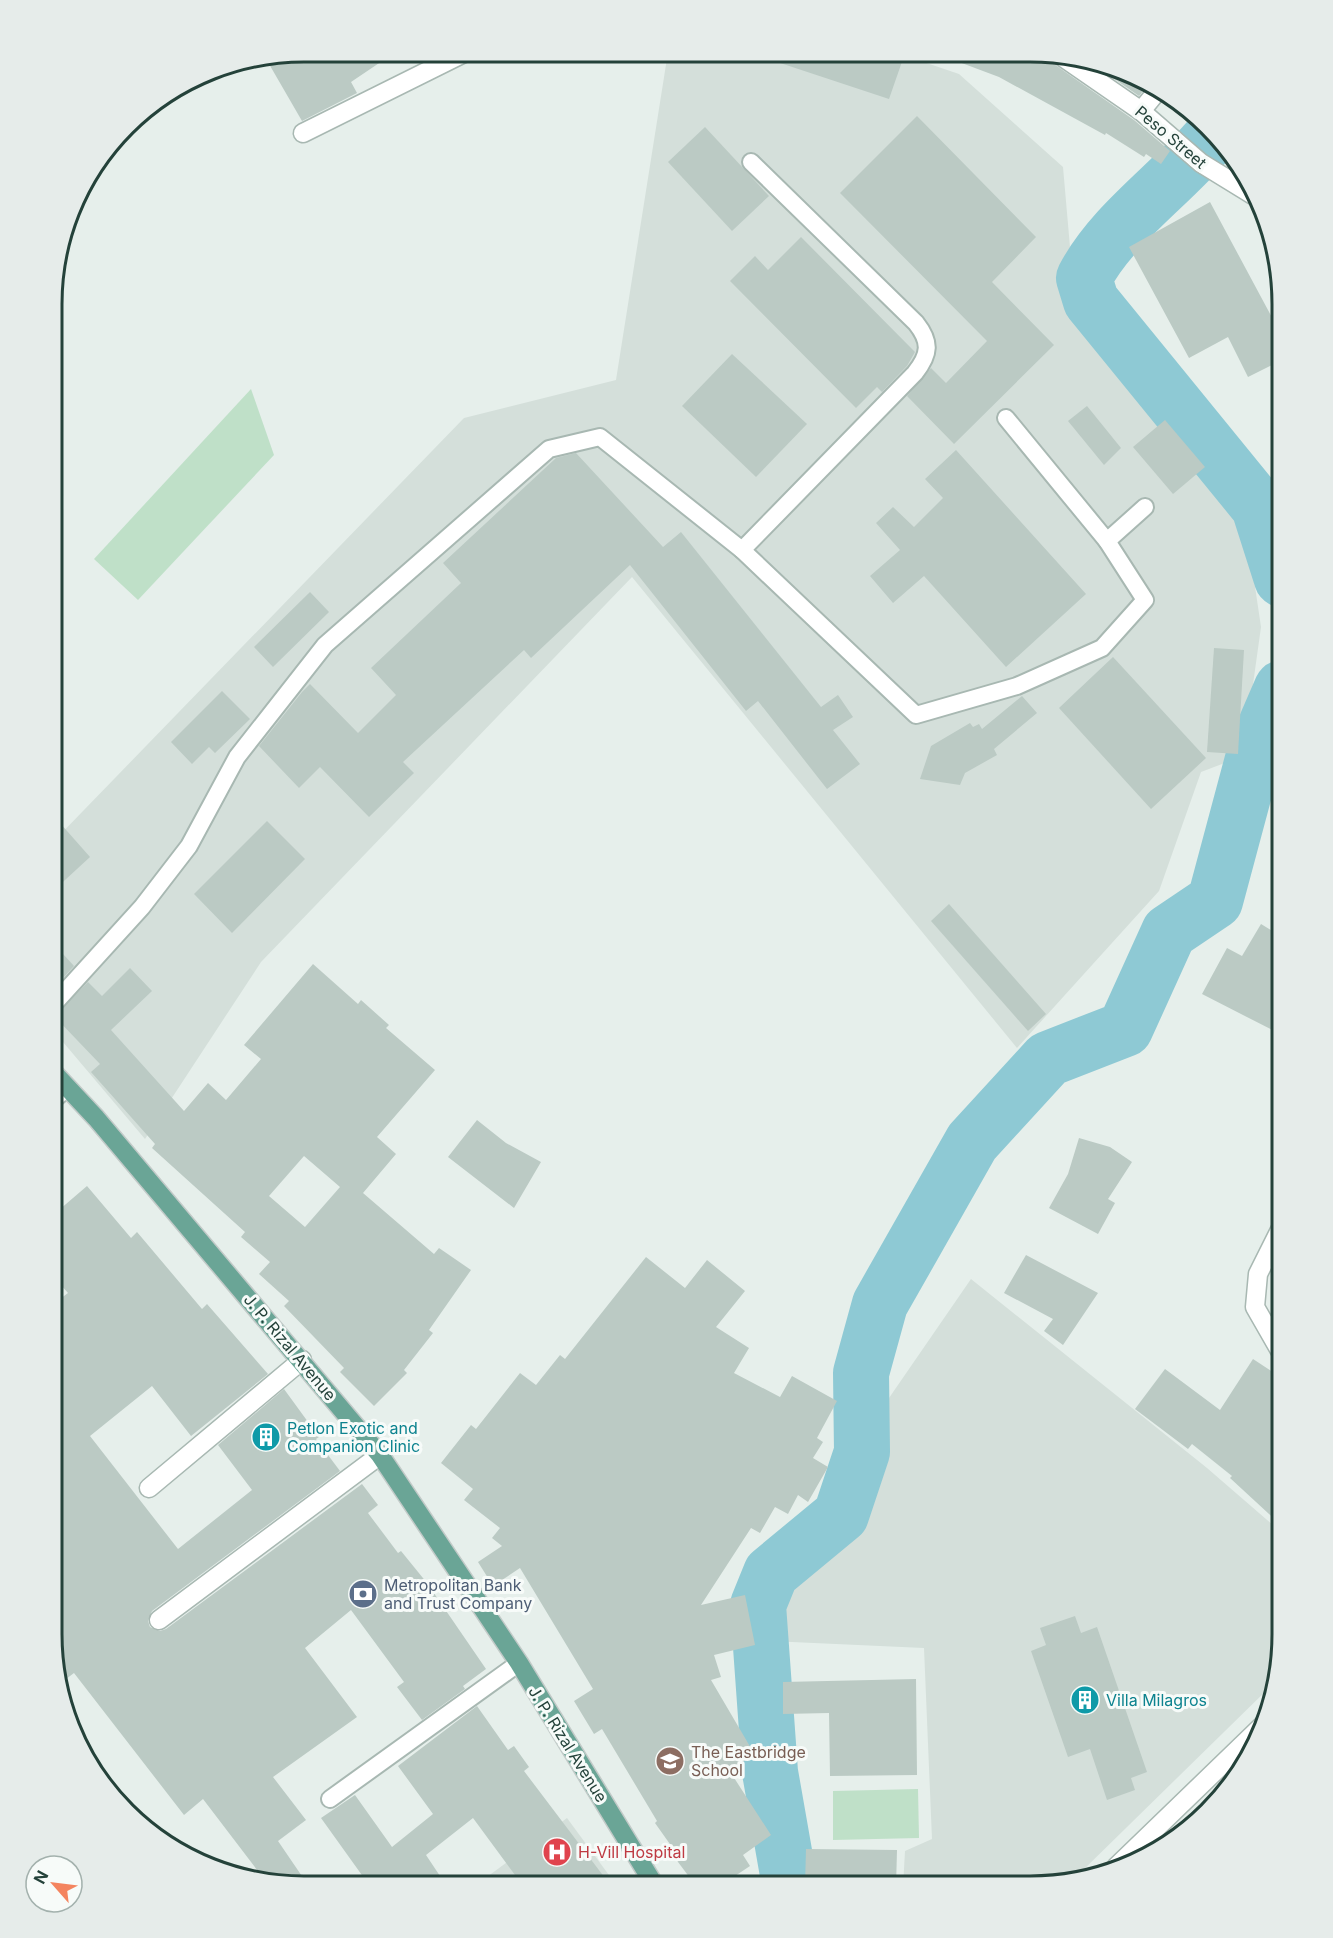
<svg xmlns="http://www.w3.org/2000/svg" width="1333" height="1938" viewBox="0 0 1333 1938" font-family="Inter,sans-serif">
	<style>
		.built { fill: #d4dfda }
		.green { fill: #bfe0c8 }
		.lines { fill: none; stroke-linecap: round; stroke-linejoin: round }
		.river { stroke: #8ec9d4; stroke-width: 56 }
		.building { fill: #bbcac4; fill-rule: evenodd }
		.service-casing { stroke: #a8b8b2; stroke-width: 20 }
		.minor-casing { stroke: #a8b8b2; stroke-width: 21 }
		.primary-casing { stroke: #c2cac8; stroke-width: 21 }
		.service { stroke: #fff; stroke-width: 16 }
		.minor { stroke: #fff; stroke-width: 18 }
		.primary { stroke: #6aa596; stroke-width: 18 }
		.labels { text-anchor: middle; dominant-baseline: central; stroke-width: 6; stroke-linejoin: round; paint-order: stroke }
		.street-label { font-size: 16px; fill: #24423a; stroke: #f7fbf9 }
		.culture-label { font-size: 16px; fill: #0d838f; stroke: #f7fbf9; text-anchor: start }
		.service-label { font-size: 16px; fill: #4e5e75; stroke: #f7fbf9; text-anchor: start }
		.education-label { font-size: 16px; fill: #785e54; stroke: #f7fbf9; text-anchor: start }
		.health-label { font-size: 16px; fill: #be3a42; stroke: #f7fbf9; text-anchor: start }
		.rim { fill: none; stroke: #24423a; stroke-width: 3 }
	</style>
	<rect width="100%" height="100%" fill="#e6efeb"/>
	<g class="built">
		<path d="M 668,52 L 897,53 L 959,74 L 1063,167 L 1075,304 L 1246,526 L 1261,627 L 1243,756 L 1201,772 L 1159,891 L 1017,1048 L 632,577 L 261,962 L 145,1139 L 52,1029 L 52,843 L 464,418 L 616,380 Z"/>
		<path d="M 971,1279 L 1207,1468 L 1281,1532 L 1281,1651 L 1276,1681 L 1077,1876 L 1030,1887 L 903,1887 L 905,1851 L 932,1839 L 924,1648 L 770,1641 L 775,1578 L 854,1520 L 889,1398 Z"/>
		<path d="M 567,1818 L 617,1886 L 476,1885 Z"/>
	</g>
	<g class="green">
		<path d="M 251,389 L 274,455 L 138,600 L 94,559 Z"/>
		<path d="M 918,1789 L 919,1838 L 833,1840 L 833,1791 Z"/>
	</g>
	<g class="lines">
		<g class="river">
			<path d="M 1211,137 C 1171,185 1113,223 1084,278 L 1091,301 L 1259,507 L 1282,579"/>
			<path d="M 790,1886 L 770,1772 L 758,1605 L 771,1573 L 841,1515 L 862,1452 L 861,1373 L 880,1304 L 972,1142 L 1048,1059 L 1125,1029 L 1169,932 L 1215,901 L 1256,748 L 1282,688"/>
		</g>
	</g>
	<g class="building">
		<path d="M 303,51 L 397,51 L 351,82 L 357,93 L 302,121 L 265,57 Z"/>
		<path d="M 763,52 L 858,53 L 905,53 L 889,99 L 762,57 Z"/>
		<path d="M 943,53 L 1046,53 L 1051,62 L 1134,120 L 1170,151 L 1161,164 L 1146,154 L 1144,157 L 1106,133 L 1105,135 L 999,77 L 943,56 Z"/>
		<path d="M 1086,59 L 1126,70 L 1144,80 L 1147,86 L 1139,96 Z"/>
		<path d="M 917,116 L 1036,237 L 992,282 L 1054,345 L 954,444 L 907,396 L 931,368 L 946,383 L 987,341 L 840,193 Z"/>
		<path d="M 705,127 L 769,196 L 732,231 L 668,162 Z"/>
		<path d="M 1210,202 L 1282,336 L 1282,360 L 1248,377 L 1228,337 L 1189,358 L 1129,247 Z"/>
		<path d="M 801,237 L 915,352 L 907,366 L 882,392 L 877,387 L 856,408 L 730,281 L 755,256 L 768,270 Z"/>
		<path d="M 732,354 L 807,424 L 756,477 L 682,406 Z"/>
		<path d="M 1087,406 L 1121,448 L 1104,465 L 1068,421 Z"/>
		<path d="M 1165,420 L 1205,467 L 1173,494 L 1133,447 Z"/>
		<path d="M 956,450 L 1086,594 L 1006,667 L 924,576 L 893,603 L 870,576 L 900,550 L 876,523 L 893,507 L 914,527 L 943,498 L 925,479 Z"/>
		<path d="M 576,453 L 663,547 L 681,532 L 821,707 L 838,695 L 853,717 L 833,730 L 860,764 L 827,789 L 758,701 L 746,711 L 630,565 L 531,658 L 524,650 L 403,762 L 414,773 L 369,817 L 320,767 L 299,788 L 259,746 L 302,692 L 310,684 L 358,733 L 396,695 L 371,668 L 461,583 L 443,563 L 556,458 Z"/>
		<path d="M 310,592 L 329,612 L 273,667 L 254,647 Z"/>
		<path d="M 1214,648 L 1244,650 L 1238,754 L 1207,752 Z"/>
		<path d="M 1113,657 L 1206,758 L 1151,809 L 1059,708 Z"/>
		<path d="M 222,691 L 250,719 L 215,753 L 209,747 L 192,764 L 171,742 Z"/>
		<path d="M 1022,696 L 1037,713 L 994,749 L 997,755 L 965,773 L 960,785 L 920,779 L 931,746 L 970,723 L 973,727 L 979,724 L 982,729 Z"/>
		<path d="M 52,814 L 90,857 L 52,892 Z"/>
		<path d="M 267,821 L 305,859 L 232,933 L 194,894 Z"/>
		<path d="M 949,904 L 1046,1014 L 1028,1031 L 931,921 Z"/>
		<path d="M 1261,924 L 1282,937 L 1282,1035 L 1202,994 L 1227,948 L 1242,956 Z"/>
		<path d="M 52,942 L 74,966 L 52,990 Z"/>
		<path d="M 313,964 L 358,1004 L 361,1000 L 389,1025 L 386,1028 L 435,1070 L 377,1137 L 396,1154 L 363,1193 L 434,1254 L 439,1248 L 471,1270 L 429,1330 L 433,1333 L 404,1370 L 407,1373 L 374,1406 L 340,1372 L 344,1368 L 284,1306 L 289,1301 L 259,1274 L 270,1262 L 241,1237 L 245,1232 L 152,1148 L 155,1144 L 91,1072 L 100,1064 L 54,1016 L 88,982 L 102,996 L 130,968 L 152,991 L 111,1030 L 184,1111 L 208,1083 L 226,1100 L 261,1059 L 244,1045 ZM 304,1156 L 340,1187 L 305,1227 L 269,1196 Z"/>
		<path d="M 477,1120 L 506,1143 L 541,1162 L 514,1208 L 448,1157 Z"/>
		<path d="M 1079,1138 L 1110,1147 L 1132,1162 L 1108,1199 L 1115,1203 L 1098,1234 L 1049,1208 L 1068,1174 Z"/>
		<path d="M 87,1186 L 131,1238 L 137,1232 L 202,1309 L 207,1304 L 268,1374 L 191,1436 L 152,1386 L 90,1436 L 178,1549 L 252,1490 L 218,1445 L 284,1389 L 319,1437 L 316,1439 L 340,1471 L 152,1611 L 148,1621 L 150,1627 L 160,1631 L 166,1629 L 362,1484 L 378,1505 L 368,1513 L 398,1553 L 401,1551 L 427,1583 L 486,1669 L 463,1686 L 465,1689 L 422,1720 L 397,1687 L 404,1682 L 351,1610 L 305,1648 L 357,1717 L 273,1777 L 306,1820 L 278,1841 L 308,1885 L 267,1883 L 203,1799 L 184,1815 L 74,1673 L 62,1682 L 51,1635 L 52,1305 L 68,1293 L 52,1275 L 52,1216 Z"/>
		<path d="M 1026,1255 L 1098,1293 L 1063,1345 L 1044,1331 L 1053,1319 L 1004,1293 Z"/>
		<path d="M 646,1257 L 685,1288 L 707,1260 L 745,1291 L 716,1327 L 749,1348 L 734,1373 L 780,1397 L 792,1376 L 837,1401 L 817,1438 L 823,1442 L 813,1458 L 828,1467 L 808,1502 L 798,1495 L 788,1514 L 775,1507 L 760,1533 L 751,1528 L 701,1605 L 745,1595 L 755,1645 L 714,1655 L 721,1677 L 711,1680 L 755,1755 L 729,1770 L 771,1835 L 743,1855 L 750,1866 L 720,1886 L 696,1886 L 669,1850 L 672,1847 L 655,1823 L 657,1821 L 602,1729 L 594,1734 L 574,1701 L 593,1689 L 520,1568 L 493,1586 L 478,1562 L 502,1546 L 492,1538 L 500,1528 L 464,1500 L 473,1489 L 441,1463 L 471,1425 L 476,1429 L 520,1373 L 536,1385 L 560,1355 L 565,1359 Z"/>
		<path d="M 1253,1359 L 1282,1378 L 1281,1525 L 1230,1478 L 1232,1476 L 1192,1444 L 1188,1449 L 1135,1409 L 1165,1369 L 1220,1410 Z"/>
		<path d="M 1075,1616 L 1081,1633 L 1097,1627 L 1147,1772 L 1131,1778 L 1135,1790 L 1107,1800 L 1090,1749 L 1068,1757 L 1031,1651 L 1046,1645 L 1040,1628 Z"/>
		<path d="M 916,1679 L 917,1775 L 830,1776 L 829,1713 L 783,1714 L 783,1682 Z"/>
		<path d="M 477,1706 L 508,1750 L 514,1746 L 529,1767 L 524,1771 L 611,1886 L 523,1886 L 473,1818 L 426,1855 L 446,1885 L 369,1885 L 321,1818 L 355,1795 L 392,1847 L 433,1814 L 398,1766 Z"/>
		<path d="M 806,1849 L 897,1850 L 896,1887 L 805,1886 Z"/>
	</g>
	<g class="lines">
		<g class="service-casing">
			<g id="service">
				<path d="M 1107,541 L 1145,507"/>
				<path d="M 742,550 L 915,373 C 930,354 931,342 916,323 L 751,162"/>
				<path d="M 52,1006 L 142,907 L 189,846 L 237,757 L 325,645 L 549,449 L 600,437 L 742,550 L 916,715 L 1017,686 L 1102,648 L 1145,600 L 1107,541 L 1006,418"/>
				<path d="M 52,1101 L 67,1088"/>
				<path d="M 330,1799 L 519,1663"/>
			</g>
		</g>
		<g class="minor-casing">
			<g id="minor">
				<path d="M 1057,53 L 1141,111 L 1201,163 L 1258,198"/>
				<path d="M 1141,111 L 1159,89"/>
				<path d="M 303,133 L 468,51"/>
				<path d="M 1282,1354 L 1255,1307 L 1258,1274 L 1282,1226"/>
				<path d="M 149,1488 L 302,1360"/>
				<path d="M 159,1620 L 380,1455"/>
				<path d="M 1116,1867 L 1265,1723"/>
			</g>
		</g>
		<g class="primary-casing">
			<path id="primary" d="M 52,1071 L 96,1118 L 380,1455 L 519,1663 L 655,1886"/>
		</g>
		<use href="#service" class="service"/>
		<use href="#minor" class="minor"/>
		<use href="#primary" class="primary"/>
	</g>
	<defs>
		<g id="building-disc" transform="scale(1.5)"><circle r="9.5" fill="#0f9aa8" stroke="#f7fbf9"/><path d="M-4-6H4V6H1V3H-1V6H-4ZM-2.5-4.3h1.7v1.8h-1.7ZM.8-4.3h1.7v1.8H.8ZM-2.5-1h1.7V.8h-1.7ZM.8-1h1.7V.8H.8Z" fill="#fff"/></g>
		<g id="bank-disc" transform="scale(1.5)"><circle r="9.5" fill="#5c6f8a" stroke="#f7fbf9"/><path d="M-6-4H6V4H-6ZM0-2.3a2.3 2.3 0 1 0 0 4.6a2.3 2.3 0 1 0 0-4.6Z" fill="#fff"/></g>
		<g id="school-disc" transform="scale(1.5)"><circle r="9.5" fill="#8d6e63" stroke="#f7fbf9"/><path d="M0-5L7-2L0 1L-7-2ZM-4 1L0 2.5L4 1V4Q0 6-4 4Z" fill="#fff"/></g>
		<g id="hospital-disc" transform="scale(1.5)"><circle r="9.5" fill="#e0444e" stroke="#f7fbf9"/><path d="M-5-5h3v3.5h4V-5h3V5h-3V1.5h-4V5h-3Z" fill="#fff"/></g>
	</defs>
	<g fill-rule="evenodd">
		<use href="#building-disc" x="266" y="1437"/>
		<use href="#bank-disc" x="363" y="1594"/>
		<use href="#building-disc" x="1085" y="1700"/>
		<use href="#school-disc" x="670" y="1761"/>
		<use href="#hospital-disc" x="557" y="1852"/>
	</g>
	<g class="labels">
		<g class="street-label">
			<text transform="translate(1171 137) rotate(40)">Peso Street</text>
			<text transform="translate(290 1347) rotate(50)">J. P. Rizal Avenue</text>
			<text transform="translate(568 1744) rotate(58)">J. P. Rizal Avenue</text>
		</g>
		<g class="culture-label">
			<text x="287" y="1428">Petlon Exotic and<tspan x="287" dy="18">Companion Clinic</tspan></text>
			<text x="1106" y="1700">Villa Milagros</text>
		</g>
		<g class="service-label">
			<text x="384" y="1585">Metropolitan Bank<tspan x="384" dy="18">and Trust Company</tspan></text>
		</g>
		<g class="education-label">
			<text x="691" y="1752">The Eastbridge<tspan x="691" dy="18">School</tspan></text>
		</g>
		<g class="health-label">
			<text x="578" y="1852">H-Vill Hospital</text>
		</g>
	</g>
	<path d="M0 0H1333V1938H0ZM304 62H1030A242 242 0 0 1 1272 304V1634A242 242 0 0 1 1030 1876H304A242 242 0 0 1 62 1634V304A242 242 0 0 1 304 62Z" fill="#e6ecea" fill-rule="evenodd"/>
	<path class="rim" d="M304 62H1030A242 242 0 0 1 1272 304V1634A242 242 0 0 1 1030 1876H304A242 242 0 0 1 62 1634V304A242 242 0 0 1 304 62Z"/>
	<g transform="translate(54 1884) rotate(298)"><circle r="28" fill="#f7fbf9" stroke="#a3b1ad" stroke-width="1.5"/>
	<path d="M0-4.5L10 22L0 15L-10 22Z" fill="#f4845f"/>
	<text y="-9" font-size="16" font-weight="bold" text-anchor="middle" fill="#24423a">N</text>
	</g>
</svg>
